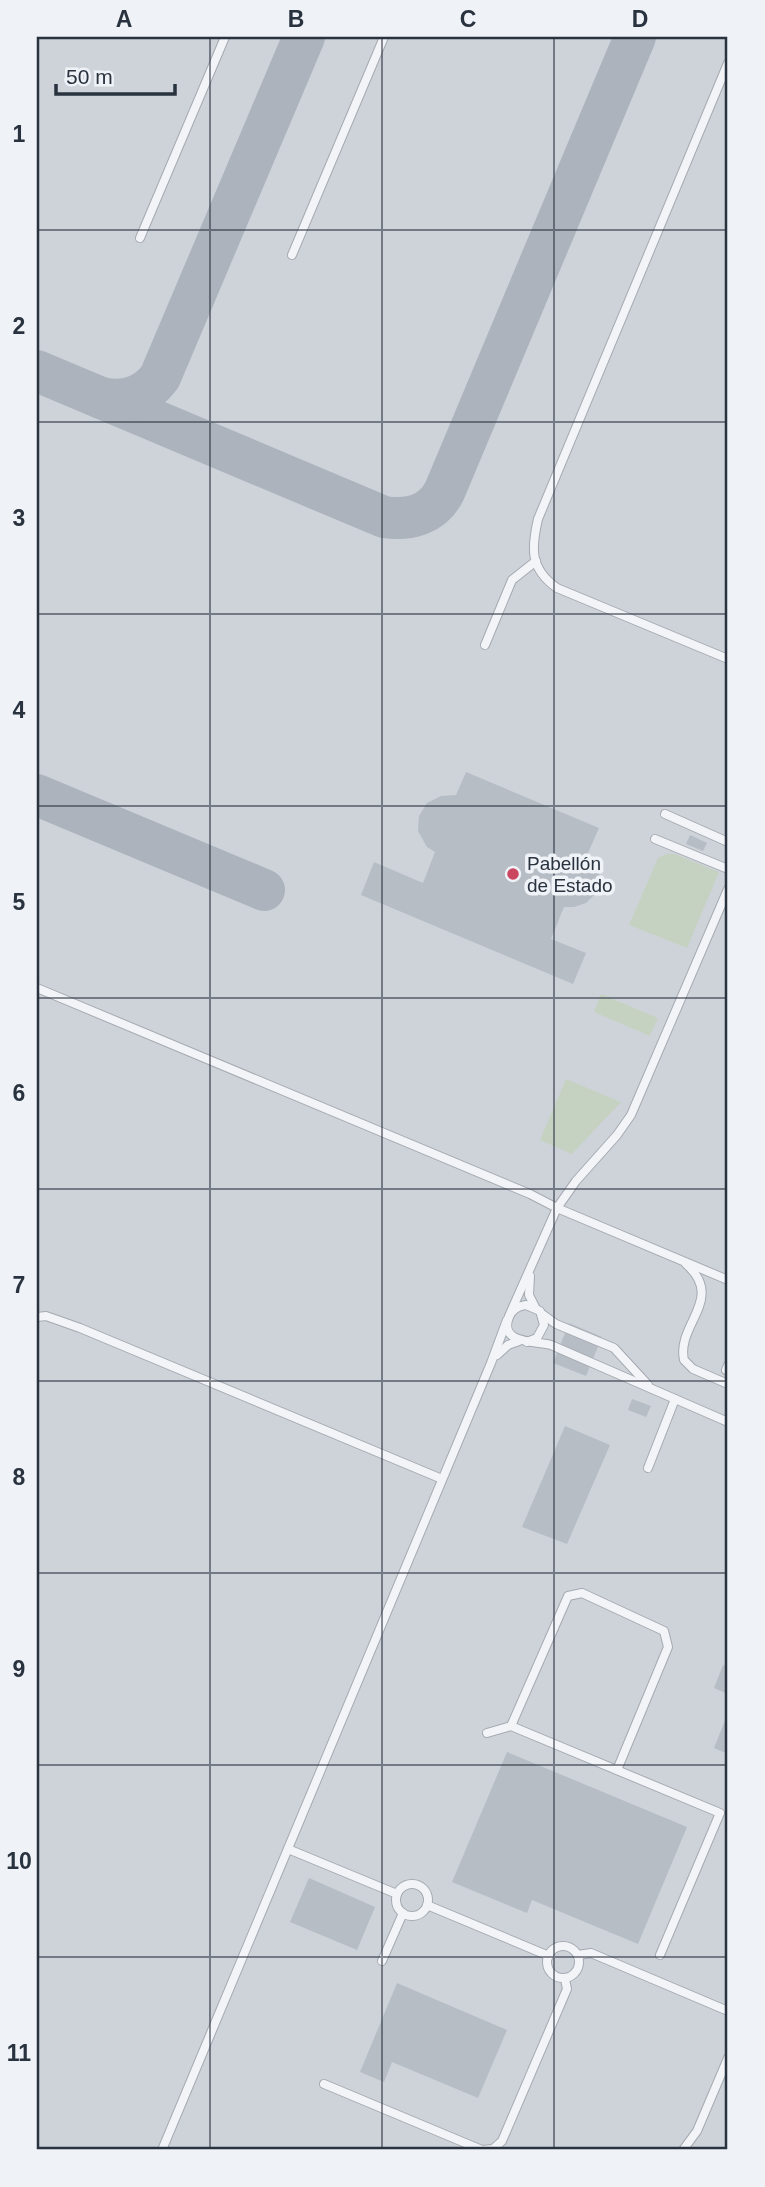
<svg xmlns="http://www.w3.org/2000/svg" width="765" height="2187" viewBox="0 0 765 2187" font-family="Arial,sans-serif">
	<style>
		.built { fill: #ced3da }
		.green { fill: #c6d2c1 }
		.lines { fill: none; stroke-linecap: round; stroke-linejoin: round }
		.taxiway { stroke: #acb3bd; stroke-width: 42 }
		.building { fill: #b7bdc5 }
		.lane-casing { stroke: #a5aab2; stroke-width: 10 }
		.lane { stroke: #f2f4f7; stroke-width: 8 }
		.grid { fill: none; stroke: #29323f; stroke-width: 2; stroke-opacity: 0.55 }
		.poi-dot { fill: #cb4760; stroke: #eff2f6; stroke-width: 2.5 }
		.labels { text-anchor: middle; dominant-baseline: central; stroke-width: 7; stroke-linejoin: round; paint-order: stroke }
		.poi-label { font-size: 19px; fill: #29323f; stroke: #eff2f6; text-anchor: start }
		.neatline { fill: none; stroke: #29323f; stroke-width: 2.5 }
		.grid-label { font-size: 23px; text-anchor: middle; font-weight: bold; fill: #29323f }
	</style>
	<rect width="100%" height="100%" fill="#e0e3e8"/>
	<rect class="built" x="37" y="37" width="691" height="2113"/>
	<g class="green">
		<path d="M 666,854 L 675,854 L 719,872 L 687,948 L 629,925 L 658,858 Z"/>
		<path d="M 601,994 L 658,1018 L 650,1036 L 594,1012 Z"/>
		<path d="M 566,1079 L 621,1102 L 572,1154 L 540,1140 Z"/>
	</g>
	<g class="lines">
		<g class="taxiway">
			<path d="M 37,371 L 384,517 C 410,521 434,514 445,490 L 635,37"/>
			<path d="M 101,398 C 125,403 145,397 160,377 L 304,37"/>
			<path d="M 37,795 L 264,890"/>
		</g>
	</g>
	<g class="building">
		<path d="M 466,772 L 599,828 L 588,853 L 598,869 L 601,880 L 599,890 L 586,903 L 574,907 L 564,907 L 551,939 L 586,953 L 573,984 L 361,895 L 374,862 L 423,883 L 435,852 L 427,847 L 418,831 L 419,816 L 427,803 L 441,796 L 456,795 Z"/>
		<path d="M 690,835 L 707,843 L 703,851 L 686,844 Z"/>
		<path d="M 569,1323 L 602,1337 L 586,1376 L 553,1363 Z"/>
		<path d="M 632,1399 L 651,1406 L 646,1417 L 628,1410 Z"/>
		<path d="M 565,1426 L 610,1445 L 567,1544 L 522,1527 Z"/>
		<path d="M 723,1665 L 728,1667 L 728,1694 L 714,1688 Z"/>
		<path d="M 728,1713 L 728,1754 L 714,1748 Z"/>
		<path d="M 507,1752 L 687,1827 L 638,1944 L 532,1900 L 527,1913 L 452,1882 Z"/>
		<path d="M 309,1878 L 375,1907 L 357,1950 L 290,1922 Z"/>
		<path d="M 397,1983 L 507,2030 L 478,2098 L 392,2062 L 384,2082 L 360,2072 Z"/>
	</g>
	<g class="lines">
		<g class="lane-casing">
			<g id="lane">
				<path d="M 728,63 L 538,519 C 531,549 530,569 557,588 L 728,659"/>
				<path d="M 140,238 L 225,37"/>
				<path d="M 292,255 L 384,37"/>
				<path d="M 485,645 L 512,580 L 536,561"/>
				<path d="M 665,814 L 728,842"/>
				<path d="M 655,839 L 728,869"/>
				<path d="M 37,988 L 530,1194 L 557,1208 L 728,1280"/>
				<path d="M 686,1264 C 726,1299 676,1324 684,1360 L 693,1369 L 728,1384"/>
				<path d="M 530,1276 L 529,1295 L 535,1307"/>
				<path d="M 542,1314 L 556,1324 L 614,1348 L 648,1385"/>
				<path d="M 509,1316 L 557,1208 L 576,1181 L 617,1135 L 631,1115 L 728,889"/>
				<path d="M 37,1317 L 46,1316 L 80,1328 L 442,1479"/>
				<path d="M 527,1342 L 537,1338 L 544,1325 L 540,1311 L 526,1305 C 518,1306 512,1309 509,1317 C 498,1344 536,1341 551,1345 L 728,1422"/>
				<path d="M 497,1355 L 508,1345 L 519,1341"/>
				<path d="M 728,1365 L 726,1370 L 728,1371"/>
				<path d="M 648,1468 L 675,1399"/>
				<path d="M 511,1726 L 568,1596 L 582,1593 L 664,1631 L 668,1647 L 617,1770"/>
				<path d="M 487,1733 L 511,1726 L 720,1813 L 660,1955"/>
				<path d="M 288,1849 L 397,1894"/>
				<circle cx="412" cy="1900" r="16"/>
				<path d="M 427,1905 L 549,1956"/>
				<circle cx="563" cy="1962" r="16"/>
				<path d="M 578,1955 L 591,1953 L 728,2011"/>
				<path d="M 382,1961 L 403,1913"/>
				<path d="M 324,2084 L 482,2150 L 493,2149 L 502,2141 L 567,1989 L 565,1979"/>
				<path d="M 162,2150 L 491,1363 L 507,1320"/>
				<path d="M 683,2150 L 697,2131 L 728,2058"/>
			</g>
		</g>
		<use href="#lane" class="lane"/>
	</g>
	<path class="grid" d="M 210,37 L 210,2150M 382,37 L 382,2150M 554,37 L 554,2150M 37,230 L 728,230M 37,422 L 728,422M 37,614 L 728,614M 37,806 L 728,806M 37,998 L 728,998M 37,1189 L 728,1189M 37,1381 L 728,1381M 37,1573 L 728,1573M 37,1765 L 728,1765M 37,1957 L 728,1957"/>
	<circle class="poi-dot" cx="513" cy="874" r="7"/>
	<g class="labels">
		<g class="poi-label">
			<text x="527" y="863">Pabellón<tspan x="527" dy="22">de Estado</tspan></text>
		</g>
	</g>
	<rect width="765" height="2187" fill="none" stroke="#eff2f6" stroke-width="77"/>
	<path d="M56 84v10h119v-10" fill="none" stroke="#29323f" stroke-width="3.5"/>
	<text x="66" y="84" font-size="21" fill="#29323f" stroke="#eff2f6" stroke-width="5" paint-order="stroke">50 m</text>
	<rect x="38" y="38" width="688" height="2110" class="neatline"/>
	<g class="grid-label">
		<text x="124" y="27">A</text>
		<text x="296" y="27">B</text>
		<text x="468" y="27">C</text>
		<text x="640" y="27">D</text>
		<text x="19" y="142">1</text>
		<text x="19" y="334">2</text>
		<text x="19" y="526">3</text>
		<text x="19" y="718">4</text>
		<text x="19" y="910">5</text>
		<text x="19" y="1101">6</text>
		<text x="19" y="1293">7</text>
		<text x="19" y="1485">8</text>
		<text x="19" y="1677">9</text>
		<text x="19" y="1869">10</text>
		<text x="19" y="2061">11</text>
	</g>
</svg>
